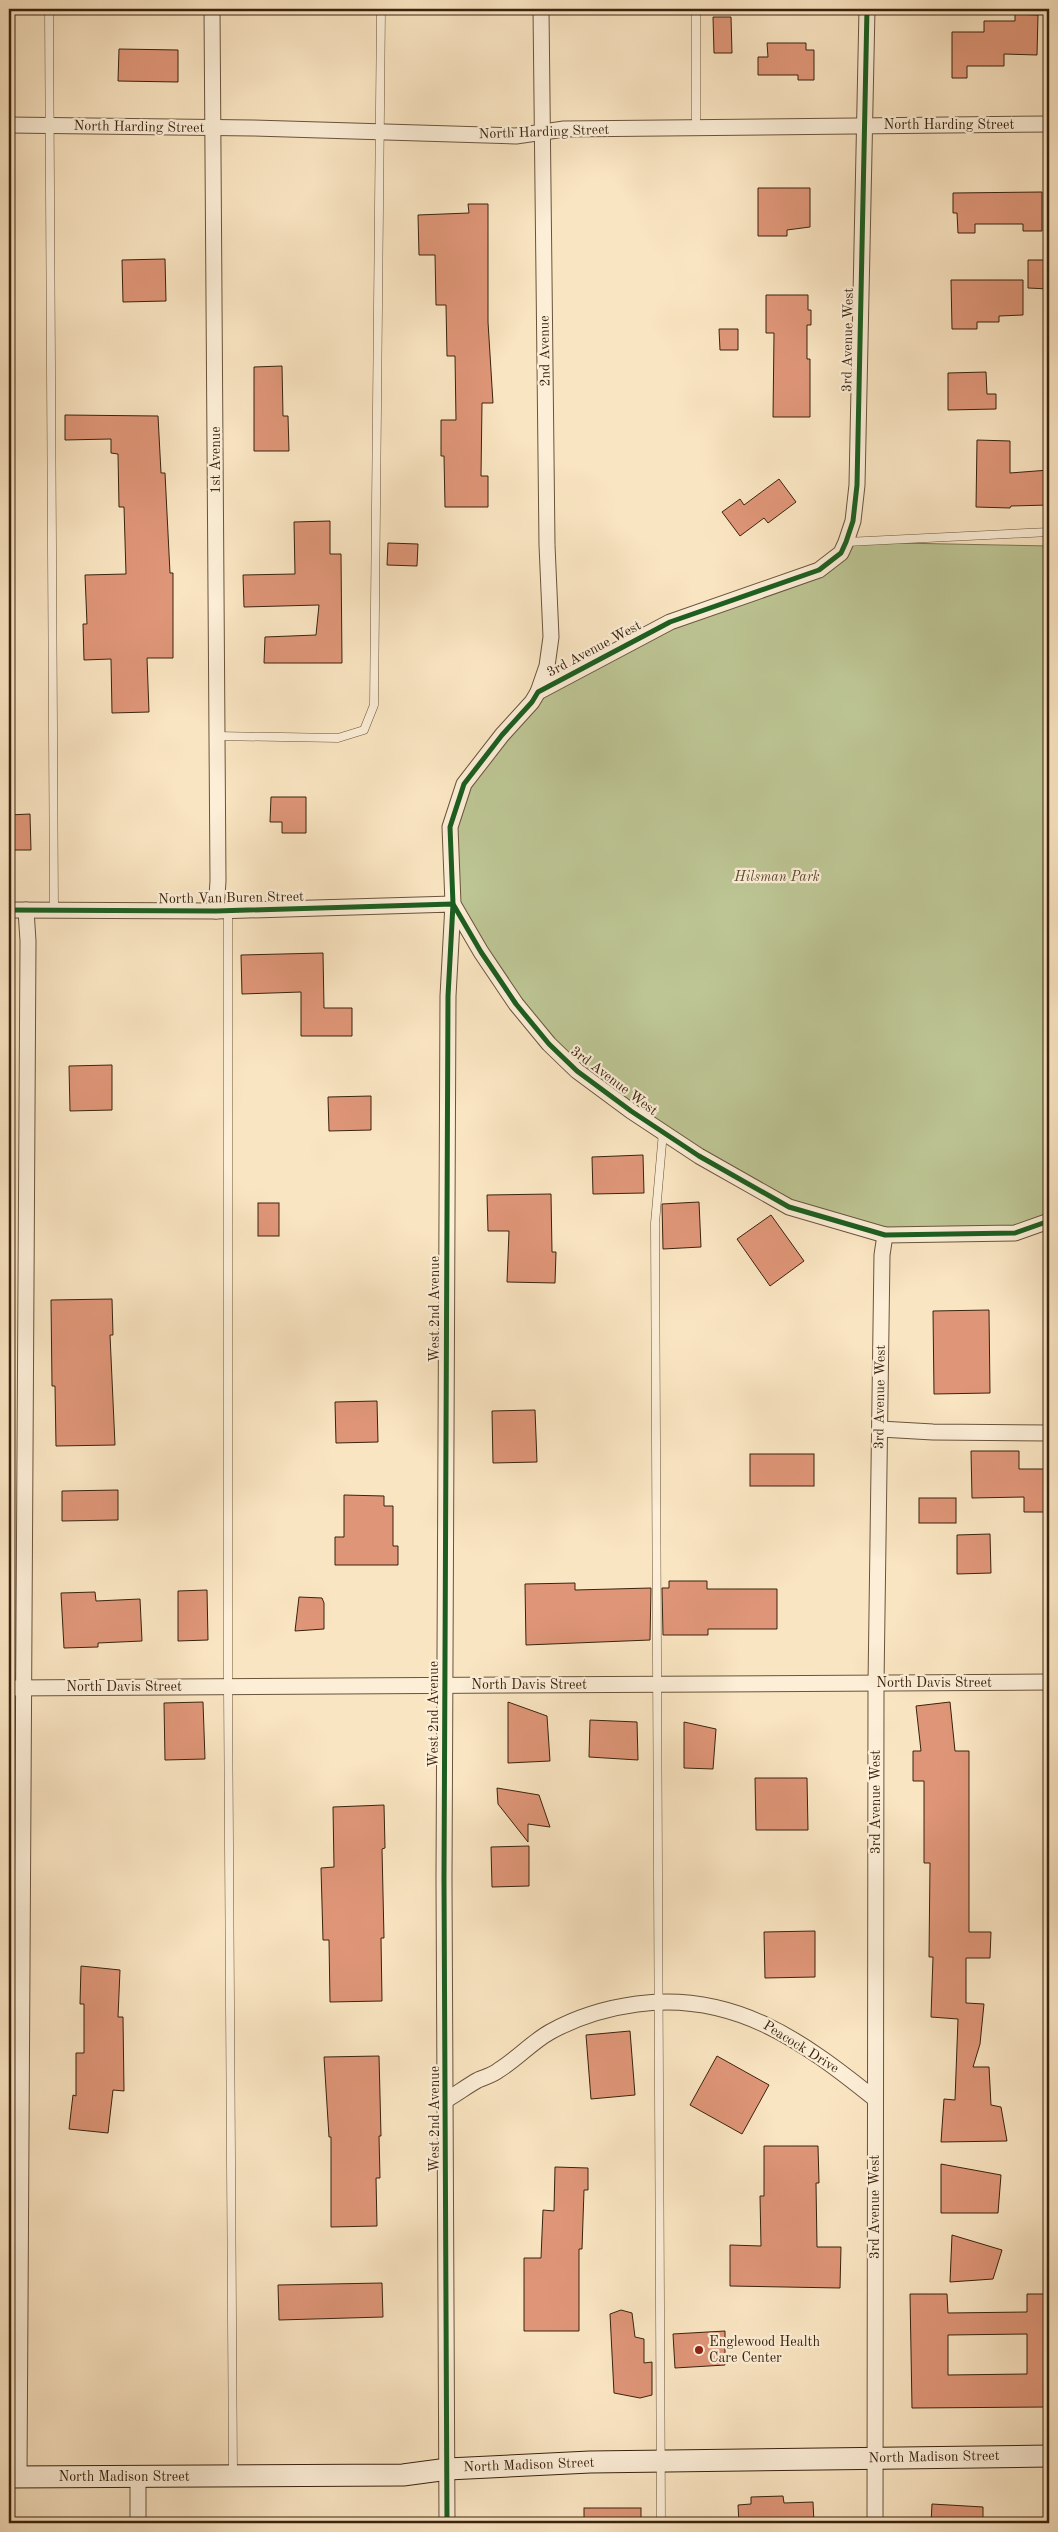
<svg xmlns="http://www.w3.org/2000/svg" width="1058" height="2532" viewBox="0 0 1058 2532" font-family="'Old Standard TT',serif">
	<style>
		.green { fill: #bdc594; stroke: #7c7451 }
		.building { fill: #df9678; stroke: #3a230e; fill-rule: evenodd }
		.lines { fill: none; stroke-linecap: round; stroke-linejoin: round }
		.service-casing { stroke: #6a543b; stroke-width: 9 }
		.minor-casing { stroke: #6a543b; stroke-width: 17 }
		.secondary-casing { stroke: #3a230e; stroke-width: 23 }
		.service { stroke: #fceed7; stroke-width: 8 }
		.minor { stroke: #fceed7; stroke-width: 15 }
		.secondary { stroke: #fceed7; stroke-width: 21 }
		.cycleway-casing { stroke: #fceed7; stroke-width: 8 }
		.cycleway { stroke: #1b5e20; stroke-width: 5 }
		.poi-dot { fill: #8f2418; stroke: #fceed7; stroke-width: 2 }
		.labels { text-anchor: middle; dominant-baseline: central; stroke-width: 4.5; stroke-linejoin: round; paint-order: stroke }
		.street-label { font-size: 14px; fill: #3a230e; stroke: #fceed7 }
		.park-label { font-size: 14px; font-style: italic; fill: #5b4c30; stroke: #fceed7 }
		.poi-label { font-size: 14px; fill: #3a230e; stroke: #fceed7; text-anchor: start }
	</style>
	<rect width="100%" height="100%" fill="#fae5c2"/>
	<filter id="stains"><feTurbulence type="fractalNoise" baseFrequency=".004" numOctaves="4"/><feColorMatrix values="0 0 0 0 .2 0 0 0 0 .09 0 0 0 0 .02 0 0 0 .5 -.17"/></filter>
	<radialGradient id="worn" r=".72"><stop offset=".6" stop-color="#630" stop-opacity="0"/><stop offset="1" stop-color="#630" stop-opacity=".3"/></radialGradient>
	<path class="green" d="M 847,542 L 1049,546 L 1049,1217 L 1014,1231 L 885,1232 L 789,1205 L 699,1154 L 550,1042 L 458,907 L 452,828 L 465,785 L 533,703 L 671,624 L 820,571 Z"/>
	<g class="building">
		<path d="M 1015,14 L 1038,15 L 1037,55 L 1004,54 L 1004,66 L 967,66 L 967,78 L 952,78 L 952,32 L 984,32 L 984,21 L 1015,21 Z"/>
		<path d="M 713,17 L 731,17 L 732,53 L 714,53 Z"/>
		<path d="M 767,43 L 806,43 L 806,50 L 814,50 L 814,80 L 798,80 L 798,75 L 758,75 L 758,57 L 768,57 Z"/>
		<path d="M 119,49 L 178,50 L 178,82 L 118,81 Z"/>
		<path d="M 758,188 L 810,188 L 810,227 L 787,230 L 787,236 L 758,236 Z"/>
		<path d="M 1042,192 L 1042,231 L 1023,231 L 1023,224 L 975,224 L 975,233 L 958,233 L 957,213 L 953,213 L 953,193 Z"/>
		<path d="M 468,204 L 488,204 L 488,322 L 493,403 L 482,403 L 481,476 L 488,476 L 488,507 L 445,507 L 444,456 L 441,456 L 441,420 L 456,420 L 455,356 L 447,356 L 446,305 L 436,305 L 435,255 L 419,255 L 418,215 L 469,213 Z"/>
		<path d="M 165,259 L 166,301 L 123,302 L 122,260 Z"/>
		<path d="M 1028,260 L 1049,260 L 1049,289 L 1028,288 Z"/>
		<path d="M 951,280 L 1023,280 L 1023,315 L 999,316 L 999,322 L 977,322 L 977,329 L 952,329 Z"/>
		<path d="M 766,295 L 808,295 L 808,310 L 811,310 L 811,325 L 807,325 L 807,359 L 810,359 L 810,417 L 773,417 L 774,333 L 766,333 Z"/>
		<path d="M 719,329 L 738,329 L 738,350 L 720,350 Z"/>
		<path d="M 282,366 L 283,416 L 288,416 L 289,451 L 254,451 L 254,367 Z"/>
		<path d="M 986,372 L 987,394 L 996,394 L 996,409 L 948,410 L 948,373 Z"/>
		<path d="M 65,415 L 158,416 L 161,473 L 165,473 L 170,573 L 173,573 L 173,658 L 147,658 L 149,712 L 112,713 L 111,659 L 84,660 L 83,624 L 87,624 L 85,575 L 126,574 L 124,507 L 119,507 L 118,454 L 111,453 L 111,439 L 65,440 Z"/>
		<path d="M 977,440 L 1010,441 L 1010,473 L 1049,470 L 1049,505 L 1011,506 L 1010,508 L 976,507 Z"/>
		<path d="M 779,479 L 796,502 L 768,523 L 764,518 L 740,536 L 722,512 L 740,499 L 744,505 Z"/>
		<path d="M 330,521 L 330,554 L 341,554 L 342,663 L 264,663 L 265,637 L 316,635 L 319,605 L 244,607 L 243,575 L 295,574 L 294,522 Z"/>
		<path d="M 388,543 L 418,544 L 417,566 L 387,565 Z"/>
		<path d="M 271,797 L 306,797 L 306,833 L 282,833 L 282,822 L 270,822 Z"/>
		<path d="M 30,814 L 31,850 L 9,850 L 9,815 Z"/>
		<path d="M 323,953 L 324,1008 L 352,1008 L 352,1036 L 301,1036 L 301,992 L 242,994 L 241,955 Z"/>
		<path d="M 112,1065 L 112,1110 L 70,1111 L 69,1066 Z"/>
		<path d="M 371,1096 L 371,1130 L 329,1131 L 328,1097 Z"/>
		<path d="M 643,1155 L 644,1193 L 593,1194 L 592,1157 Z"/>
		<path d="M 551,1194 L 552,1252 L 556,1252 L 555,1283 L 507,1282 L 509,1231 L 488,1231 L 487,1195 Z"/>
		<path d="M 699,1202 L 701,1247 L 663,1249 L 662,1204 Z"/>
		<rect x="258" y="1203" width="21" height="33"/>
		<path d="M 771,1215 L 804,1261 L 770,1286 L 737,1239 Z"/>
		<path d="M 112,1299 L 113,1335 L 110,1335 L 115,1445 L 56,1446 L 55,1386 L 52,1386 L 51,1300 Z"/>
		<path d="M 989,1310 L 990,1393 L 934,1394 L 933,1311 Z"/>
		<path d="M 377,1401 L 378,1442 L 336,1443 L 335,1402 Z"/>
		<path d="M 535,1410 L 537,1462 L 493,1463 L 492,1411 Z"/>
		<path d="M 971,1451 L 1019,1451 L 1019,1469 L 1049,1469 L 1049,1512 L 1024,1512 L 1024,1497 L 972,1498 Z"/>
		<rect x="750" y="1454" width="64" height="32"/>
		<path d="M 118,1490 L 118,1520 L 62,1521 L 62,1491 Z"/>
		<path d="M 344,1495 L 384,1496 L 384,1506 L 393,1506 L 393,1546 L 398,1546 L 398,1565 L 335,1565 L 335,1537 L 344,1537 Z"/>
		<rect x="919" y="1498" width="37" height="25"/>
		<path d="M 990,1534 L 991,1573 L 957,1574 L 957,1535 Z"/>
		<path d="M 669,1581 L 707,1581 L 707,1589 L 777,1589 L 777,1629 L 708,1629 L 708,1635 L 663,1635 L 662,1588 L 669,1588 Z"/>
		<path d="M 575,1583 L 575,1590 L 651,1588 L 650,1640 L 526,1645 L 525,1584 Z"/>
		<path d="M 207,1590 L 208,1640 L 178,1641 L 178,1591 Z"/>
		<path d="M 95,1592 L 96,1601 L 140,1599 L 142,1641 L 98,1643 L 98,1647 L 64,1648 L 61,1593 Z"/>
		<path d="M 299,1597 L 322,1598 L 324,1603 L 324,1629 L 295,1631 Z"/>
		<path d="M 203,1702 L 205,1759 L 165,1760 L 164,1703 Z"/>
		<path d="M 508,1702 L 547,1716 L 550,1761 L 508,1763 Z"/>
		<path d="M 950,1702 L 955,1751 L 969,1751 L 969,1932 L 991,1932 L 990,1958 L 966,1958 L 966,2003 L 984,2004 L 980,2044 L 973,2067 L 989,2067 L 991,2105 L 1001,2107 L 1007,2141 L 941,2142 L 944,2099 L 955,2100 L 958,2019 L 931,2017 L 933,1957 L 929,1957 L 930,1863 L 924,1863 L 924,1781 L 913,1781 L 913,1751 L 921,1751 L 916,1706 Z"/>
		<path d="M 590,1720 L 637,1722 L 638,1760 L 589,1757 Z"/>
		<path d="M 684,1722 L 716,1729 L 713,1769 L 684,1768 Z"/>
		<path d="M 755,1778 L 807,1778 L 808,1830 L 756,1830 Z"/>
		<path d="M 497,1788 L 539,1795 L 550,1827 L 528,1824 L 528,1842 L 498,1804 Z"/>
		<path d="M 384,1805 L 385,1848 L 382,1849 L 384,1938 L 381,1938 L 382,2001 L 330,2002 L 329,1940 L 323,1940 L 321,1868 L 334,1867 L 333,1807 Z"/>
		<path d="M 529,1846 L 529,1886 L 492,1887 L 491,1847 Z"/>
		<path d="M 815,1931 L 815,1977 L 765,1978 L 764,1932 Z"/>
		<path d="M 81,1966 L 120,1970 L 118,2017 L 123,2017 L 124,2091 L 113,2090 L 108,2133 L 69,2129 L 73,2095 L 76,2096 L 76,2053 L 84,2053 L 84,2004 L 80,2004 Z"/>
		<path d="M 630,2031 L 635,2095 L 591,2099 L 586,2035 Z"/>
		<path d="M 379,2056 L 381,2136 L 379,2136 L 380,2178 L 376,2178 L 377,2226 L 331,2227 L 331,2137 L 329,2137 L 324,2057 Z"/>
		<path d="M 717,2056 L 769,2085 L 742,2134 L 690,2105 Z"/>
		<path d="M 764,2146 L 818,2146 L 819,2183 L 816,2183 L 817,2247 L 841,2247 L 840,2288 L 730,2286 L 730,2245 L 761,2246 L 760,2196 L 764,2196 Z"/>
		<path d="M 941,2164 L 1001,2175 L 998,2213 L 941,2213 Z"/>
		<path d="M 555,2167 L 588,2168 L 588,2190 L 584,2190 L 582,2249 L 579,2249 L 579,2331 L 524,2331 L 524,2258 L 541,2258 L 543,2210 L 554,2211 Z"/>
		<path d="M 952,2235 L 1002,2250 L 993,2279 L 950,2282 Z"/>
		<path d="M 382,2283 L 383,2317 L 279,2320 L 278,2285 Z"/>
		<path d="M 910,2294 L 947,2294 L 948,2313 L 1027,2312 L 1027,2294 L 1049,2294 L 1049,2407 L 912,2408 ZM 1027,2334 L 1027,2374 L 948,2375 L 948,2335 Z"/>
		<path d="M 621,2310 L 632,2313 L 635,2337 L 644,2339 L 644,2363 L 652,2362 L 652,2395 L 640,2398 L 614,2393 L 610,2314 Z"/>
		<path d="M 725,2331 L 725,2365 L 675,2368 L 673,2334 Z"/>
		<path d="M 783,2496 L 784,2503 L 813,2502 L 814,2523 L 739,2523 L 738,2505 L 751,2504 L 751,2497 Z"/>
		<path d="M 932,2504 L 983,2507 L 983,2523 L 931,2523 Z"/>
		<rect x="584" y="2508" width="57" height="15"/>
	</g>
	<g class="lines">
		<g class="service-casing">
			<g id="service">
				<path d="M 49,9 L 54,910"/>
				<path d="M 696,128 L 696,9"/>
				<path d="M 846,542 L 1049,532"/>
				<path d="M 217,736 L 338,738 L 364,730 L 374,705 L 381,9"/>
				<path d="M 228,910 L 228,1687 L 233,2476"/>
				<path d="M 661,2523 L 655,1223 L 663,1132"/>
			</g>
		</g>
		<g class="minor-casing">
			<g id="minor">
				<path d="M 212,9 L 218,881 L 216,911"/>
				<path d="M 867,9 L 857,485 L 853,521 L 846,542 L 841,553 L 819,570 L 670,622 L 538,692 L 532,702 L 502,735 L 464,784 L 450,827 L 453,904 L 481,952 L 516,1004 L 549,1044 L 577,1071 L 631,1111 L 699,1156 L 789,1207 L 885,1235 L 1015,1233 L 1049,1221"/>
				<path d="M 9,125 L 253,128 L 516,136 L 564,129 L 1049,124"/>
				<path d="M 538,692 L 547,666 L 551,637 L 547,545 L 541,9"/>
				<path d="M 9,910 L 216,911 L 453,904 L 448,996 L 444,1879 L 447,2523"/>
				<path d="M 880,1429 L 933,1432 L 1049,1433"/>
				<path d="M 9,1688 L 1049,1682"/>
				<path d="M 446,2100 C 457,2094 467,2086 478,2080 C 485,2077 493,2075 499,2070 C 517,2059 532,2042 550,2032 C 577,2017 607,2008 637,2004 C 734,1991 803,2041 875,2099"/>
				<path d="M 19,2477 L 28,941 L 26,910"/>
				<path d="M 138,2477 L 138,2523"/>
				<path d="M 875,2523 L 876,1684 L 882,1255 L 885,1235"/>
			</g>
		</g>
		<g class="secondary-casing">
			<path id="secondary" d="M 9,2477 L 403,2475 L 448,2469 L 590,2462 L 1049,2456"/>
		</g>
		<use href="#service" class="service"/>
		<use href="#minor" class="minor"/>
		<use href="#secondary" class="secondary"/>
		<g class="cycleway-casing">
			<g id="cycleway">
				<path d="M 867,9 L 857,485 L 853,521 L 846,542 L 841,553 L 819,570 L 670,622 L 538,692 L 532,702 L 502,735 L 464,784 L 450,827 L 453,904 L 481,952 L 516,1004 L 549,1044 L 577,1071 L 631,1111 L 699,1156 L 789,1207 L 885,1235 L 1015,1233 L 1049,1221"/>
				<path d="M 9,910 L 216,911 L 453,904 L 448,996 L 444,1879 L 447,2523"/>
			</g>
		</g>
		<use href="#cycleway" class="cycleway"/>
	</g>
	<circle class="poi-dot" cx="699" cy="2350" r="5"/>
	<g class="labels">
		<g class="street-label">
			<text x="949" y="125">North Harding Street</text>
			<text transform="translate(139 127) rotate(1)">North Harding Street</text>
			<text transform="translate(544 132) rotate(-2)">North Harding Street</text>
			<text transform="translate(848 340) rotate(-89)">3rd Avenue West</text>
			<text transform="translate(545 351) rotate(-91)">2nd Avenue</text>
			<text transform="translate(216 460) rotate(-90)">1st Avenue</text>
			<text transform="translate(594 649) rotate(-28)">3rd Avenue West</text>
			<text transform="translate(231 898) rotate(-1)">North Van Buren Street</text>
			<text transform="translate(614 1081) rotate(37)">3rd Avenue West</text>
			<text transform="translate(435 1309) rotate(-90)">West 2nd Avenue</text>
			<text transform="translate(880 1397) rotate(-89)">3rd Avenue West</text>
			<text x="934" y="1683">North Davis Street</text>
			<text x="529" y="1685">North Davis Street</text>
			<text x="124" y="1687">North Davis Street</text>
			<text transform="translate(434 1714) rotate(-90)">West 2nd Avenue</text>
			<text transform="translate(876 1802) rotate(-90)">3rd Avenue West</text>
			<text transform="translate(801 2047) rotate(32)">Peacock Drive</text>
			<text transform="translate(435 2119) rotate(-90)">West 2nd Avenue</text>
			<text transform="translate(875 2207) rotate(-90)">3rd Avenue West</text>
			<text transform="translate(934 2457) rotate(-1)">North Madison Street</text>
			<text transform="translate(529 2465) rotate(-2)">North Madison Street</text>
			<text x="124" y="2477">North Madison Street</text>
		</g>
		<g class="park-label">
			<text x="777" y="877">Hilsman Park</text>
		</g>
		<g class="poi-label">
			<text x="709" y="2342">Englewood Health<tspan x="709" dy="16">Care Center</tspan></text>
		</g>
	</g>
	<rect width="1058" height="2532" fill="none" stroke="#fae5c2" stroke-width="30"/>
	<rect x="10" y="10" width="1038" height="2512" fill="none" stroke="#3a230e" stroke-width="2.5"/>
	<rect x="15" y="15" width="1028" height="2502" fill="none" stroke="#3a230e"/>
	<rect width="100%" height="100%" filter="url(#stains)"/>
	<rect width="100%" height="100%" fill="url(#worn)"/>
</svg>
